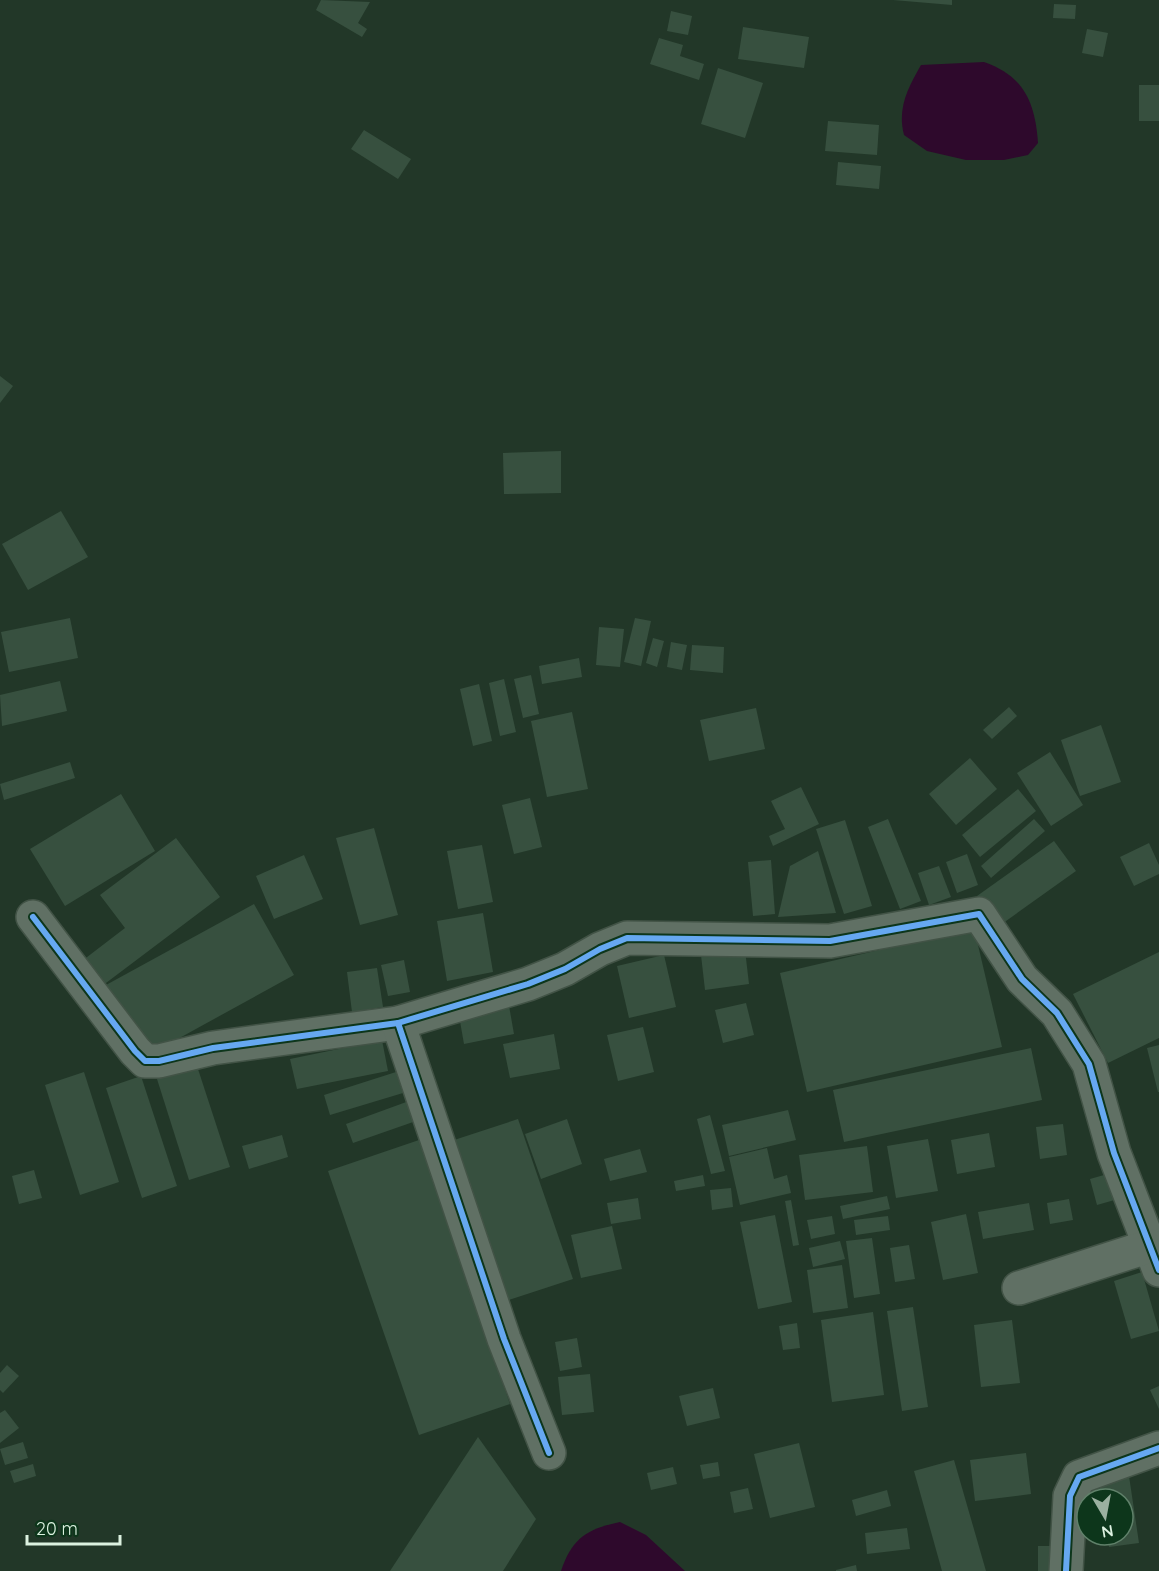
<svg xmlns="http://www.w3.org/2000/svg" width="1159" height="1571" viewBox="0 0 1159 1571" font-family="Quicksand,sans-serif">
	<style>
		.water { fill: #2e092c }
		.building { fill: #37503f }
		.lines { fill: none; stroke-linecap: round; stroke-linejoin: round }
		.minor-casing { stroke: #425346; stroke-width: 36 }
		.minor { stroke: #607064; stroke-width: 33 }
		.cycleway-casing { stroke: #0d361b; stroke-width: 10 }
		.cycleway { stroke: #66a8f1; stroke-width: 6 }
	</style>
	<rect width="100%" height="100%" fill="#223728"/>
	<g class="water">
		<path d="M 984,62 C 1024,76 1035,102 1038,143 L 1028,155 L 1004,160 L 966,160 L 927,151 L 904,135 C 897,108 908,88 921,65 Z"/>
		<path d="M 620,1522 L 646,1535 L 685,1571 L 561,1571 C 572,1538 587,1529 620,1522 Z"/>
	</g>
	<g class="building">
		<path d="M 321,0 L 370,2 L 358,23 L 367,29 L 362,37 L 316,10 Z"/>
		<path d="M 893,0 L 952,0 L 952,5 Z"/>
		<path d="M 1054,4 L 1076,5 L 1075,19 L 1053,18 Z"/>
		<path d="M 671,11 L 692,16 L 688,35 L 667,31 Z"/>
		<path d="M 743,27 L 809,37 L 804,68 L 738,59 Z"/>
		<path d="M 1087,29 L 1108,33 L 1103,57 L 1082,53 Z"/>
		<path d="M 659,38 L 683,45 L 680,56 L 704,64 L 699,80 L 650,64 Z"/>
		<path d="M 718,68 L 763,83 L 745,138 L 701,124 Z"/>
		<rect x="1139" y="85" width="20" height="36"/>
		<path d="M 828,121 L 879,125 L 877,155 L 825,151 Z"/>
		<path d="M 364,130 L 411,159 L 398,179 L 351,149 Z"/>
		<path d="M 838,162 L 881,166 L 879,189 L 836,185 Z"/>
		<path d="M 0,376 L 13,386 L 0,403 Z"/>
		<path d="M 561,451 L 561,493 L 504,494 L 503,453 Z"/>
		<path d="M 61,511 L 88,557 L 28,590 L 2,544 Z"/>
		<path d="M 70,618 L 78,658 L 9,672 L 1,632 Z"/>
		<path d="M 635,618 L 651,621 L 641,666 L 624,662 Z"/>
		<path d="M 599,627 L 624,629 L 620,667 L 596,665 Z"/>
		<path d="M 653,638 L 664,641 L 657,667 L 646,663 Z"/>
		<path d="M 671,642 L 687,645 L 682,670 L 667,667 Z"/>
		<path d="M 692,645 L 724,647 L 723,673 L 690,670 Z"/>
		<path d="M 579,658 L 582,677 L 542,684 L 539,666 Z"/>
		<path d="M 531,675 L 539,714 L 523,718 L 514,679 Z"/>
		<path d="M 504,679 L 516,732 L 500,736 L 489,683 Z"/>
		<path d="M 60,681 L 67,711 L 2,726 L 0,695 Z"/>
		<path d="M 479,684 L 492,741 L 473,746 L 460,689 Z"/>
		<path d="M 1009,707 L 1017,716 L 992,739 L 983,730 Z"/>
		<path d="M 756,708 L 765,749 L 709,761 L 700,720 Z"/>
		<path d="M 572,712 L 588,789 L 547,797 L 531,721 Z"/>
		<path d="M 1101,725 L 1121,782 L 1080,796 L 1061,740 Z"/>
		<path d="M 1050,752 L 1083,805 L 1051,826 L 1017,773 Z"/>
		<path d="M 970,758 L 997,789 L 956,825 L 929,794 Z"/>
		<path d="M 70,762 L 75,778 L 4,800 L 0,784 Z"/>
		<path d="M 801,787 L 819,824 L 773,846 L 769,836 L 785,829 L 771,801 Z"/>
		<path d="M 1018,789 L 1036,811 L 980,857 L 962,835 Z"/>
		<path d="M 121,794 L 155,851 L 65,906 L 30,849 Z"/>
		<path d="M 530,798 L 542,847 L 514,854 L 502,805 Z"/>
		<path d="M 888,819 L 921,901 L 900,909 L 868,827 Z"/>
		<path d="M 1034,819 L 1045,831 L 991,878 L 981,866 Z"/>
		<path d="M 845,820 L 872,906 L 844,914 L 816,829 Z"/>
		<path d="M 374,828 L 398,915 L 360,925 L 336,838 Z"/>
		<path d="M 176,838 L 220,897 L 98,989 L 78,964 L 125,928 L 100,895 Z"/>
		<path d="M 1054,841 L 1076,871 L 999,926 L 977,896 Z"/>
		<path d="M 1149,843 L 1159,865 L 1159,874 L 1134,886 L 1120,857 Z"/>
		<path d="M 482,845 L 493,902 L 458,909 L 447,851 Z"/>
		<path d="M 818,851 L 836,913 L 778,917 L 790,866 Z"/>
		<path d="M 967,854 L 978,885 L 957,893 L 946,862 Z"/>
		<path d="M 304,855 L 323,899 L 274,919 L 256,876 Z"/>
		<path d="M 771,860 L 775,914 L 753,916 L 748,862 Z"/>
		<path d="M 939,866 L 951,897 L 929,905 L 918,873 Z"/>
		<path d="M 254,904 L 294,975 L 145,1057 L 106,985 Z"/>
		<path d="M 483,913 L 493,972 L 447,981 L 437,921 Z"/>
		<path d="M 974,928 L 1002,1047 L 807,1092 L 780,973 Z"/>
		<path d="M 745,950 L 749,984 L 705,990 L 701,955 Z"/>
		<path d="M 1159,952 L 1159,1038 L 1108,1063 L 1073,994 Z"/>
		<path d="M 664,955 L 676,1007 L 629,1018 L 617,966 Z"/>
		<path d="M 404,960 L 410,992 L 388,996 L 381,965 Z"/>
		<path d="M 377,968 L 383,1007 L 352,1012 L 347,972 Z"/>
		<path d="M 508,1000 L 514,1034 L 464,1044 L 458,1010 Z"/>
		<path d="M 746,1003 L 754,1035 L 723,1043 L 715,1010 Z"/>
		<path d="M 643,1027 L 654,1072 L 618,1081 L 607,1035 Z"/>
		<path d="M 554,1034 L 560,1069 L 510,1078 L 503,1044 Z"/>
		<path d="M 382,1040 L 388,1071 L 297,1089 L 290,1059 Z"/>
		<path d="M 1159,1045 L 1159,1092 L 1158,1092 L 1147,1048 Z"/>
		<path d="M 1031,1048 L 1042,1100 L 844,1142 L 833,1090 Z"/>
		<path d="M 197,1066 L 230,1167 L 189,1180 L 157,1079 Z"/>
		<path d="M 84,1072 L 119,1182 L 80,1195 L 45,1085 Z"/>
		<path d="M 396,1072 L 403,1093 L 330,1115 L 324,1095 Z"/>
		<path d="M 141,1076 L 177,1186 L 142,1198 L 106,1088 Z"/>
		<path d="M 409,1101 L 416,1121 L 353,1143 L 346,1124 Z"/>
		<path d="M 788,1110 L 796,1140 L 729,1156 L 722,1125 Z"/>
		<path d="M 710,1115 L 725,1171 L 711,1174 L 697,1119 Z"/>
		<path d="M 518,1119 L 573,1279 L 503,1302 L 448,1142 Z"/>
		<path d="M 567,1119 L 582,1164 L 541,1179 L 525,1134 Z"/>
		<path d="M 1063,1124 L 1067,1155 L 1040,1159 L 1036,1127 Z"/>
		<path d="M 989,1133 L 995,1167 L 957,1174 L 951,1140 Z"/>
		<path d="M 282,1135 L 288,1157 L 249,1169 L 242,1146 Z"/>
		<path d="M 928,1139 L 938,1191 L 896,1198 L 887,1146 Z"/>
		<path d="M 419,1140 L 510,1404 L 419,1435 L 328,1171 Z"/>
		<path d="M 867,1146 L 873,1192 L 805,1200 L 799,1155 Z"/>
		<path d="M 767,1148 L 774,1179 L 787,1175 L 791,1193 L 740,1205 L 729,1157 Z"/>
		<path d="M 640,1149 L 647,1172 L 610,1181 L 604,1159 Z"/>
		<path d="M 34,1170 L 42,1198 L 19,1204 L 12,1176 Z"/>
		<path d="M 1118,1171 L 1125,1197 L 1097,1205 L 1090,1179 Z"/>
		<path d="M 703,1175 L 705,1186 L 676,1191 L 674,1181 Z"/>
		<path d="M 731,1188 L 733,1207 L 712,1210 L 710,1190 Z"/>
		<path d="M 887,1196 L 890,1209 L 843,1219 L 840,1206 Z"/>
		<path d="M 638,1198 L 641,1219 L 611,1224 L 607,1203 Z"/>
		<path d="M 1069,1199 L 1073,1220 L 1050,1224 L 1047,1203 Z"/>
		<path d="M 791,1200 L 799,1245 L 793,1246 L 785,1201 Z"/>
		<path d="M 1029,1203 L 1034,1230 L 983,1239 L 978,1212 Z"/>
		<path d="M 966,1214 L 978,1273 L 943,1280 L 931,1222 Z"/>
		<path d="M 775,1215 L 792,1302 L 758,1309 L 740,1222 Z"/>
		<path d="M 832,1216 L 835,1234 L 811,1239 L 807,1220 Z"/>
		<path d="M 888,1216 L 890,1230 L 856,1235 L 854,1220 Z"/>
		<path d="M 612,1226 L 622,1269 L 581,1278 L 571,1235 Z"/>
		<path d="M 872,1238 L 880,1294 L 854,1298 L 846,1241 Z"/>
		<path d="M 840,1241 L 845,1259 L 813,1267 L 809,1248 Z"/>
		<path d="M 909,1245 L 915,1279 L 895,1282 L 890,1248 Z"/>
		<path d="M 842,1265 L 848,1308 L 813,1313 L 807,1270 Z"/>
		<path d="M 1142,1272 L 1159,1331 L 1131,1339 L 1114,1281 Z"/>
		<path d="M 913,1307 L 928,1407 L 902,1411 L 887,1311 Z"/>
		<path d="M 873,1312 L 884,1395 L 832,1402 L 821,1320 Z"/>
		<path d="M 1012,1320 L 1020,1383 L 981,1387 L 974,1325 Z"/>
		<path d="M 797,1323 L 800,1348 L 783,1350 L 779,1326 Z"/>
		<path d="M 577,1338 L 582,1367 L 560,1371 L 555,1342 Z"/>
		<path d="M 7,1365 L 19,1376 L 3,1393 L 0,1390 L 0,1373 Z"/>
		<path d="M 590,1374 L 594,1412 L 562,1415 L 558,1377 Z"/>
		<path d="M 1159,1386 L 1159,1409 L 1150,1390 Z"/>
		<path d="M 713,1388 L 720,1418 L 687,1426 L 679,1396 Z"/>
		<path d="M 5,1410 L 19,1428 L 0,1443 L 0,1413 Z"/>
		<path d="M 478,1437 L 536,1519 L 503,1571 L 390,1571 Z"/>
		<path d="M 23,1442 L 28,1458 L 5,1465 L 0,1449 Z"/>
		<path d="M 799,1443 L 815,1507 L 770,1518 L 754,1454 Z"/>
		<path d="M 1026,1453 L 1031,1494 L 975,1501 L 970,1460 Z"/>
		<path d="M 954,1460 L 986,1571 L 942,1571 L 914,1471 Z"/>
		<path d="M 718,1462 L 720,1476 L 703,1479 L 700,1465 Z"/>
		<path d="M 33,1464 L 36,1476 L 14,1483 L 10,1471 Z"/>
		<path d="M 673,1467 L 677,1484 L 651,1490 L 647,1473 Z"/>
		<path d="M 1129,1476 L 1139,1543 L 1109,1547 L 1107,1535 L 1123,1535 L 1123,1499 L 1101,1499 L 1098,1481 Z"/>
		<path d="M 748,1488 L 753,1509 L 734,1513 L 730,1492 Z"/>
		<path d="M 887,1490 L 891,1506 L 856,1516 L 852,1500 Z"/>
		<path d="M 907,1528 L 910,1549 L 867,1554 L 865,1533 Z"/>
		<path d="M 1038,1546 L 1071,1546 L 1072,1571 L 1038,1571 Z"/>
		<path d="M 856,1565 L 857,1571 L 836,1571 L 836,1570 Z"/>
	</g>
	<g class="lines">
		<g class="minor-casing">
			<g id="minor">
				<path d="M 33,917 L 135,1051 L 145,1061 L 159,1061 L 213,1048 L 398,1023 L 528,984 L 565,969 L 600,949 L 627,938 L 830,941 L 979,914 L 1022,979 L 1057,1013 L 1089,1064 L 1114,1153 L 1159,1270"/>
				<path d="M 398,1023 L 504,1339 L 549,1453"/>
				<path d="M 1019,1288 L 1150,1246"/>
				<path d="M 1066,1571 L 1070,1496 L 1079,1477 L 1159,1448"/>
			</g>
		</g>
		<use href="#minor" class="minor"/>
		<g class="cycleway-casing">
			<g id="cycleway">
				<path d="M 33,917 L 135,1051 L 145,1061 L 159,1061 L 213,1048 L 398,1023 L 528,984 L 565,969 L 600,949 L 627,938 L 830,941 L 979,914 L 1022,979 L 1057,1013 L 1089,1064 L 1114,1153 L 1159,1270"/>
				<path d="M 398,1023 L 504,1339 L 549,1453"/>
				<path d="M 1066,1571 L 1070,1496 L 1079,1477 L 1159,1448"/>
			</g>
		</g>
		<use href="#cycleway" class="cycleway"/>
	</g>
	<g transform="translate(1105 1517) rotate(170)"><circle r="28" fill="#0d361b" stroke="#60816a" stroke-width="1.5"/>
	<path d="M0-4.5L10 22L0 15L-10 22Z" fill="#9bb0a0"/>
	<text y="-9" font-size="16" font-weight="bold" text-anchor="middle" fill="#dcf1e0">N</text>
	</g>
	<path d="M27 1535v9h93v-9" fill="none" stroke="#dcf1e0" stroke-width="3"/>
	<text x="36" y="1535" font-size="18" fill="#dcf1e0" stroke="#0d361b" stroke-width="4.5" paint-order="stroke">20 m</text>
</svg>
